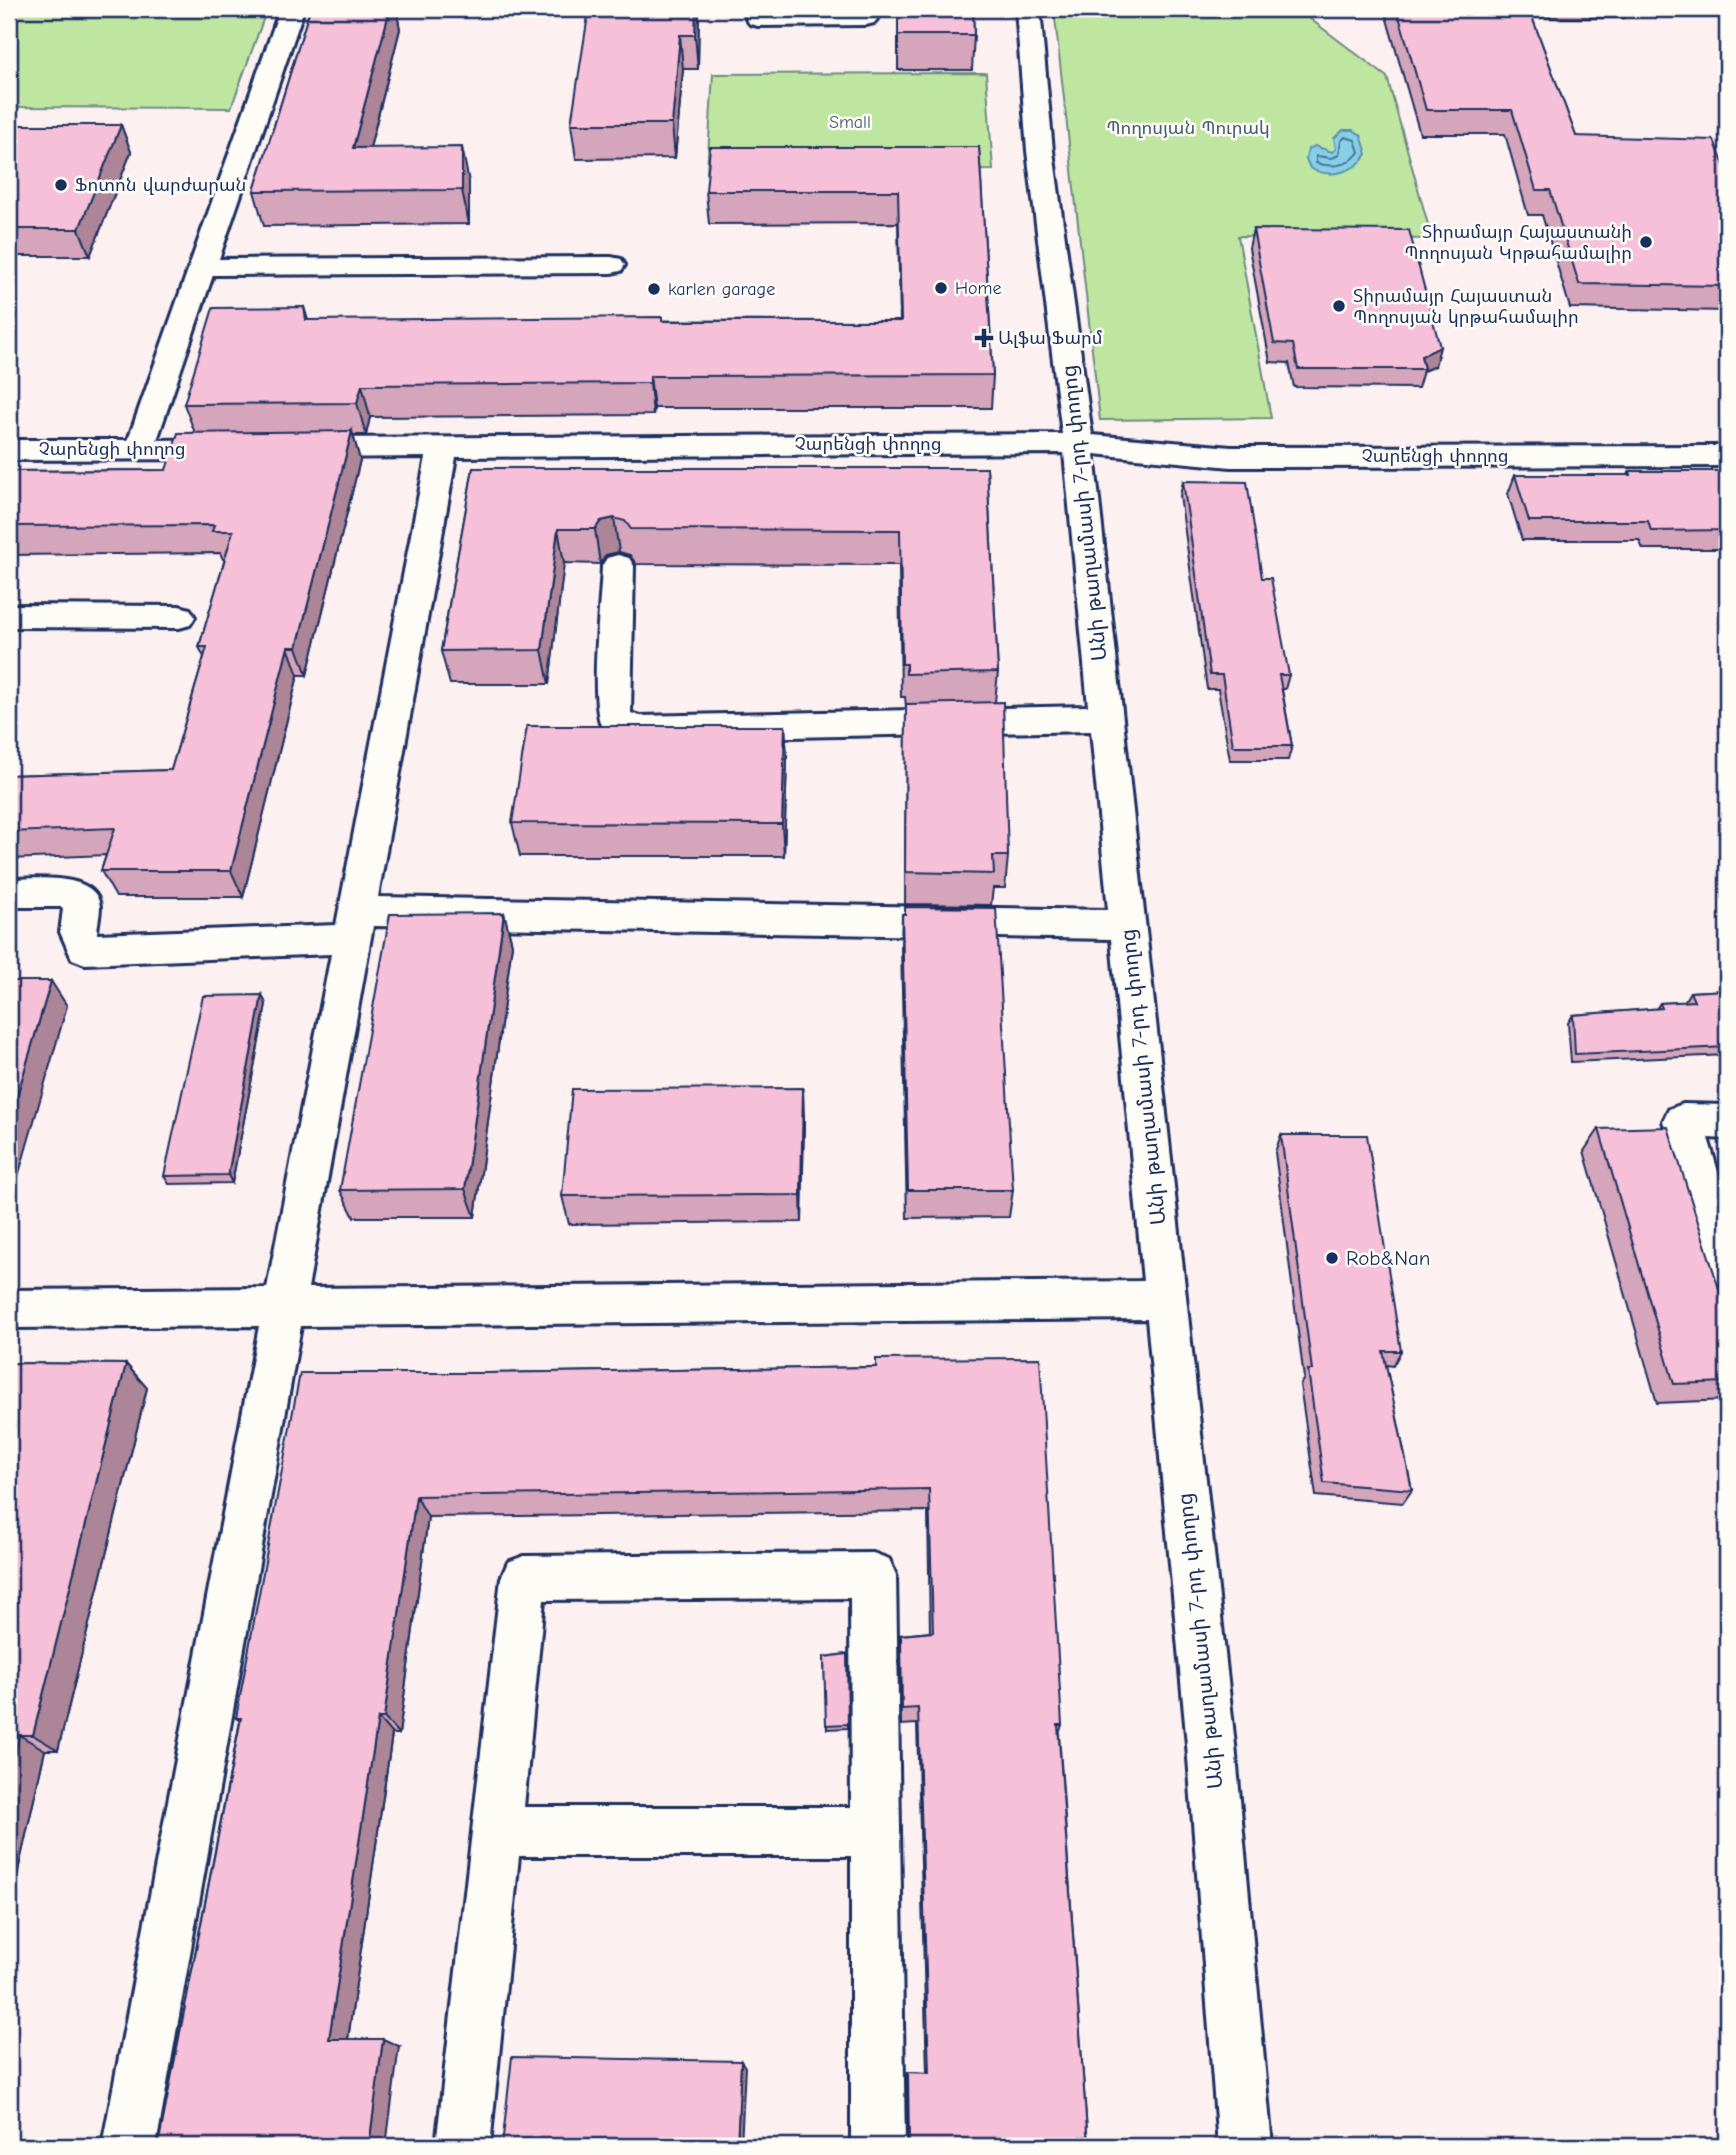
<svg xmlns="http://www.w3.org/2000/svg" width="1736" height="2155" viewBox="0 0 1736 2155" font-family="'Comic Neue','Noto Sans Armenian',sans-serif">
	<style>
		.green { fill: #bfe6a1; stroke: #6d8a80; stroke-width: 2 }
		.water { fill: #86cfe7; stroke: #5b8fb0; stroke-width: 2 }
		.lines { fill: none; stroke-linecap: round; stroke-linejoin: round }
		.shore { stroke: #466f95; stroke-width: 2 }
		.minor-casing { stroke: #1b2f5e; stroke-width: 6 }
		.minor { fill: #fdfcf7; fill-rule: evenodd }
		.wall { fill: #d4a5bb; stroke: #1b2f5e; stroke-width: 2 }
		.shaded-wall { fill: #ac8698; stroke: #1b2f5e; stroke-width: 2 }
		.building { fill: #f6c0d9; stroke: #1b2f5e; stroke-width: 2 }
		.poi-dot { fill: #1b2f5e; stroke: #fdfcf7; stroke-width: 2.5 }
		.labels { text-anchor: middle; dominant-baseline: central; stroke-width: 5; stroke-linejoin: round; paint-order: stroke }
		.far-park-label { font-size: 18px; fill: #445d6f; stroke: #fdfcf7 }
		.far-poi-label { font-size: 18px; fill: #1b2f5e; stroke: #fdfcf7; text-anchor: start }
		.far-street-label { font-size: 18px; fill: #1b2f5e; stroke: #fdfcf7 }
		.street-label { font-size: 21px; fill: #1b2f5e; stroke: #fdfcf7 }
		.poi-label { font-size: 21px; fill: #1b2f5e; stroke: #fdfcf7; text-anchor: start }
	</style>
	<rect width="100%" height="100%" fill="#fcf0f1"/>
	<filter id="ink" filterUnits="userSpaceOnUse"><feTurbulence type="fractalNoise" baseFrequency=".0143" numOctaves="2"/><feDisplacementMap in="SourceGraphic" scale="14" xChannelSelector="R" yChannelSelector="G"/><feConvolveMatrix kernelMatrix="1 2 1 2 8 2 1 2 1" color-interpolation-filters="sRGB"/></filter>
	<g filter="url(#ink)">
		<g class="green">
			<path d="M 9,9 L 267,9 L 231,108 L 9,107 Z"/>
			<path d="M 1054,9 L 1297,9 L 1387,77 L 1432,239 L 1238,236 L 1271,418 L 1100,420 Z"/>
			<path d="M 986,73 L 993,170 L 707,172 L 713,74 Z"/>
		</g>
		<path class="water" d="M 1343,130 L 1353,130 L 1361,135 L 1367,154 C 1355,173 1329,179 1310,168 L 1306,159 L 1308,149 L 1315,146 L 1332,152 L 1336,149 L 1334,138 Z"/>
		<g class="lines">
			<path class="shore" d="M 1345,137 L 1355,140 L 1359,152 C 1348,167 1333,168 1316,163 L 1316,156 L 1332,158 L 1339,155 L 1341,141 Z"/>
			<g class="minor-casing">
				<g id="minor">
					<path d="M 280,9 L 304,9 L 219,259 L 611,257 L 621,259 L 625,265 L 621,271 L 611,273 L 213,275 L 157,440 L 224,439 L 235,442 L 239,449 L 235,456 L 224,459 L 9,460 L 9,440 L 128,440 Z"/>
					<path d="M 747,9 L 771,9 L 771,12 L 878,9 L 878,18 L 874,23 L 866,25 L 758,26 L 750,24 L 746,19 Z"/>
					<path d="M 1016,9 L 1040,9 L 1053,151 L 1092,435 L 1231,447 L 1727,446 L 1727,466 L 1231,467 L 1094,454 L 1235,1745 L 1272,2146 L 1218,2146 L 1187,1745 L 1147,1319 L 301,1326 L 156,2146 L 102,2146 L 259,1326 L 9,1328 L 9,1290 L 267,1288 L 331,954 L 85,964 L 72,959 L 60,932 L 63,909 L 61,907 L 9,907 L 9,879 C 33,879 97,871 100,907 C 100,916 97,925 97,934 L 336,925 L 426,457 L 306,458 L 295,455 L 291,448 L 295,441 L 306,438 L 1062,434 L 1027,151 ZM 1064,453 L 1088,706 L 640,716 L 631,713 L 634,566 L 629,558 L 618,555 L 607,558 L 602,566 C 601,601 588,703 603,730 L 640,740 L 1091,731 L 1108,910 L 378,897 L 456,457 ZM 373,926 L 1111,939 L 1143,1281 L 308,1288 Z"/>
					<path d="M 9,605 L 179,606 L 190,609 L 195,617 L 190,625 L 179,628 L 9,627 Z"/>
					<path d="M 1683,1104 L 1727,1105 L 1727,1139 L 1708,1138 L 1727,1202 L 1727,1286 L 1712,1281 L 1706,1268 L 1663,1121 L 1669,1109 Z"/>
					<path d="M 873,1553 L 889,1559 L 896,1575 L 905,2146 L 851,2146 L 851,1856 L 519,1856 L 490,2146 L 436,2146 L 501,1578 L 508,1562 L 524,1556 ZM 850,1598 L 851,1807 L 524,1807 L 544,1600 Z"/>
				</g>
			</g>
			<use href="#minor" class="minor"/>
		</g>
		<g class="wall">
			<path d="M 310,9 L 396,9 L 400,29 L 370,148 L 469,182 L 469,224 L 264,226 L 254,191 Z"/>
			<path d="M 699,9 L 698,69 L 683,69 L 675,158 L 576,159 L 571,124 Z"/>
			<path d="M 898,9 L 973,9 L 974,35 L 972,70 L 898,70 Z"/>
			<path d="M 1384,9 L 1629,9 L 1625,18 L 1532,17 L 1576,136 L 1727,173 L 1727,311 L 1570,308 L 1542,215 L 1528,215 L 1505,134 L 1420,134 Z"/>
			<path d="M 9,125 L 121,125 L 131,152 L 90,256 L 9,256 Z"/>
			<path d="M 979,147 L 993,375 L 991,408 L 654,408 L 653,415 L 370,417 L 366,435 L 353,435 L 360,460 L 307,675 L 298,675 L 243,897 L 116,897 L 101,871 L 106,855 L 9,859 L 9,775 L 171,770 L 204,657 L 199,647 L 225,559 L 223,559 L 220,553 L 9,555 L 9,471 L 166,470 L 195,433 L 184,404 L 304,307 L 308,320 L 900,321 L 898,223 L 709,224 L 706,191 Z"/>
			<path d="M 1253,229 L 1435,366 L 1423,371 L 1418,388 L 1294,387 L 1289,363 L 1270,362 L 1249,248 Z"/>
			<path d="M 473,468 L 987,468 L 998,672 L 995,702 L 1008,856 L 1005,888 L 993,888 L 991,905 L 905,904 L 906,707 L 905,697 L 901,697 L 899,565 L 636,564 L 630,555 L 619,552 L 606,555 L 600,564 L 564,563 L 549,684 L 450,684 L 441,651 Z"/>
			<path d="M 1630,471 L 1727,472 L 1727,549 L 1643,549 L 1639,540 L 1522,540 L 1508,494 L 1515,475 L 1628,475 Z"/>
			<path d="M 1183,481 L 1262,578 L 1289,675 L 1285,689 L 1282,689 L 1292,746 L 1288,760 L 1230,760 L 1218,689 L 1207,689 L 1180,496 Z"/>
			<path d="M 785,726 L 787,759 L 784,856 L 520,856 L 512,823 Z"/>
			<path d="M 504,913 L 512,944 L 475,1217 L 354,1217 L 340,1190 Z"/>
			<path d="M 902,914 L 1013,1190 L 1009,1217 L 907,1218 L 901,945 Z"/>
			<path d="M 1727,990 L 1727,1055 L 1571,1062 L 1568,1023 L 1573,1015 L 1656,1009 L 1660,1003 L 1685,1002 L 1685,1000 L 1690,992 Z"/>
			<path d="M 262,995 L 266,1004 L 232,1183 L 169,1184 L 164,1176 Z"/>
			<path d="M 804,1117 L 802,1222 L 569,1224 L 562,1196 Z"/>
			<path d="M 1599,1129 L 1727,1314 L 1727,1400 L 1657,1403 L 1584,1151 Z"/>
			<path d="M 1281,1135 L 1401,1351 L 1393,1366 L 1386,1365 L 1412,1490 L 1403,1503 L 1316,1496 L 1300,1385 L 1304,1378 L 1275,1152 Z"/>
			<path d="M 9,1363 L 126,1364 L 147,1388 L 58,1750 L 45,1750 L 9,1911 Z"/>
			<path d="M 876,1367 L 1062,1725 L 1059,1734 L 1088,2146 L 906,2145 L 908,2144 L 907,2078 L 908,2072 L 927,2073 L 917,1724 L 901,1725 L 900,1654 L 901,1635 L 930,1632 L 928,1511 L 428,1517 L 399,1734 L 392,1734 L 348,2039 L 399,2046 L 158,2146 L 240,1721 L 236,1718 L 489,1373 Z"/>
			<path d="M 847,1654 L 848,1728 L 827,1729 L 824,1657 Z"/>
		</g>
		<g class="shaded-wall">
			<path d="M 390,9 L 396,9 L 400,29 L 361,183 L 353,148 Z"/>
			<path d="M 696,9 L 699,9 L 698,69 L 695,35 Z"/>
			<path d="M 680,35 L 683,69 L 675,158 L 672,124 Z"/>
			<path d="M 121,125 L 131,152 L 90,256 L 79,229 Z"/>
			<path d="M 462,147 L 469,182 L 469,224 L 462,190 Z"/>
			<path d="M 1440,347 L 1435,366 L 1423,371 L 1424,369 L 1421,356 Z"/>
			<path d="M 650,376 L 654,408 L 653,415 L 650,383 Z"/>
			<path d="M 362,385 L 370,417 L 366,435 L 357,403 Z"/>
			<path d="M 352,431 L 360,460 L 307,675 L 297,647 Z"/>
			<path d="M 614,518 L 619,552 L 606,555 L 600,564 L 595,529 L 601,521 Z"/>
			<path d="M 558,529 L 564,563 L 549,684 L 542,650 Z"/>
			<path d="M 288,647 L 298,675 L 243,897 L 231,871 Z"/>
			<path d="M 785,726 L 787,759 L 784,856 L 782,824 Z"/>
			<path d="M 504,913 L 512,944 L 475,1217 L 465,1189 Z"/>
			<path d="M 51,981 L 67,1006 L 9,1208 L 9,1123 Z"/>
			<path d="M 262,995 L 266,1004 L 232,1183 L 228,1175 Z"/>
			<path d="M 803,1088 L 804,1117 L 802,1222 L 801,1195 Z"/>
			<path d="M 126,1364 L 147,1388 L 58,1750 L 33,1735 Z"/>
			<path d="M 416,1496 L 428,1517 L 399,1734 L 384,1718 Z"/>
			<path d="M 378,1718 L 392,1734 L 347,2046 L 329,2039 Z"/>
			<path d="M 19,1735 L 45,1750 L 9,1911 L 9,1779 Z"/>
			<path d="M 383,2039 L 399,2046 L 386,2146 L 369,2146 Z"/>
			<path d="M 741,2061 L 745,2067 L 741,2146 L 737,2146 Z"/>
		</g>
		<g class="building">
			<path d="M 310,9 L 390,9 L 353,148 L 462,147 L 462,190 L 254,191 Z"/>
			<path d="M 589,9 L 696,9 L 695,35 L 680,35 L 672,124 L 571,124 Z"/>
			<path d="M 898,9 L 973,9 L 974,35 L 898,35 Z"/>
			<path d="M 1397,9 L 1529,9 L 1576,136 L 1714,140 L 1727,173 L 1727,286 L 1579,284 L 1550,190 L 1536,190 L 1512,110 L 1426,110 Z"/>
			<path d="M 9,125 L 121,125 L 79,229 L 9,229 Z"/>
			<path d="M 710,147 L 979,147 L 993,375 L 650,376 L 650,383 L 362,385 L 357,403 L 184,404 L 213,308 L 304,307 L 306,320 L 662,317 L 662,321 L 901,321 L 898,191 L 706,191 Z"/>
			<path d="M 1253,229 L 1409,230 L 1440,347 L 1421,356 L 1424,369 L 1298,369 L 1293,344 L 1274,343 Z"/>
			<path d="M 352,431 L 297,647 L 288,647 L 231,871 L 101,871 L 115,828 L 9,832 L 9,775 L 171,770 L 207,647 L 199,647 L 233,531 L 212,531 L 214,525 L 9,526 L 9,471 L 166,470 L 178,433 Z"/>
			<path d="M 473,468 L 987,468 L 998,672 L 906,674 L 906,664 L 902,664 L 900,530 L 631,529 L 625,521 L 614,518 L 601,521 L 595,529 L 558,529 L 542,650 L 441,651 Z"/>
			<path d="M 1630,471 L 1727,471 L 1727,530 L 1651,531 L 1648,521 L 1529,521 L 1515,475 L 1631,475 Z"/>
			<path d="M 1183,481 L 1247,482 L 1262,578 L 1271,578 L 1289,675 L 1279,675 L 1292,746 L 1233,746 L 1222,675 L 1210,675 Z"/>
			<path d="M 1003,702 L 1008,856 L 993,856 L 994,874 L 905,872 L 906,704 Z"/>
			<path d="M 527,726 L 785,726 L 782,824 L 512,823 Z"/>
			<path d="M 905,907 L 996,908 L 1013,1190 L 908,1190 L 902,914 L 905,914 Z"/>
			<path d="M 504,913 L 465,1189 L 340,1190 L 390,914 Z"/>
			<path d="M 9,981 L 51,981 L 9,1123 Z"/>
			<path d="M 1727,990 L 1727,1047 L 1575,1054 L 1573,1015 L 1662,1008 L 1660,1003 L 1694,1001 L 1690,992 Z"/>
			<path d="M 262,995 L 228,1175 L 164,1176 L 203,996 Z"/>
			<path d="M 803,1088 L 801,1195 L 562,1196 L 572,1089 Z"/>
			<path d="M 1668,1127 L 1727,1314 L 1727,1382 L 1674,1384 L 1599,1129 Z"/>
			<path d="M 1281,1135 L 1367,1135 L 1401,1351 L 1383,1351 L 1412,1490 L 1324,1483 L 1308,1370 L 1312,1370 Z"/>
			<path d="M 1040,1358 L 1062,1725 L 1058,1725 L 1088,2146 L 888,2146 L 888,2145 L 906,2145 L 909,2142 L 908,2072 L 929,2073 L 918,1708 L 902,1709 L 901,1635 L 933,1632 L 929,1489 L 416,1496 L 384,1718 L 378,1718 L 329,2039 L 383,2039 L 369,2146 L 158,2146 L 241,1718 L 236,1718 L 300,1373 L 489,1373 L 876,1367 L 876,1359 Z"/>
			<path d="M 9,1363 L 126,1364 L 33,1735 L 19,1735 L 9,1779 Z"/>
			<path d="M 847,1654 L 848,1724 L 826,1725 L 824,1657 Z"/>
			<path d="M 512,2057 L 741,2061 L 737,2146 L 502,2146 Z"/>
		</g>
	</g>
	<g class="poi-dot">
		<circle cx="61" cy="185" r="7"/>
		<circle cx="1646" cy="242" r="7"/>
		<circle cx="941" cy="288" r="7"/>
		<circle cx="654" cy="289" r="7"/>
		<circle cx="1339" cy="306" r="7"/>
		<path d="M980.5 327.5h7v7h7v7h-7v7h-7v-7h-7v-7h7z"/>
		<circle cx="1332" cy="1258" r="7"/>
	</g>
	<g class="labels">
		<g class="far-park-label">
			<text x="850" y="122">Small</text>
			<text x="1188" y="128">Պողոսյան Պուրակ</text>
		</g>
		<g class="far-poi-label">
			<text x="75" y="185">Ֆոտոն վարժարան</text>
			<text x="1632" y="232" text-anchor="end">Տիրամայր Հայաստանի<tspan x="1632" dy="21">Պողոսյան Կրթահամալիր</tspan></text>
			<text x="955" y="288">Home</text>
			<text x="668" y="289">karlen garage</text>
			<text x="1353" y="296">Տիրամայր Հայաստան<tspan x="1353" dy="21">Պողոսյան կրթահամալիր</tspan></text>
			<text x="998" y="338">Ալֆա Ֆարմ</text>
		</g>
		<g class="far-street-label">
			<text x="868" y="444">Չարենցի փողոց</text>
			<text x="112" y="449">Չարենցի փողոց</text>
			<text x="1435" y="456">Չարենցի փողոց</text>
		</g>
		<g class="street-label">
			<text transform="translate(1084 513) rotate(-96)">Անի թաղամասի 7-րդ փողոց</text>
			<text transform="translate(1143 1077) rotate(-96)">Անի թաղամասի 7-րդ փողոց</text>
			<text transform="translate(1200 1641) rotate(-96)">Անի թաղամասի 7-րդ փողոց</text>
		</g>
		<g class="poi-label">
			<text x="1346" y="1258">Rob&amp;Nan</text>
		</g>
	</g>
	<rect width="1736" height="2155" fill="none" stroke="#fdfcf7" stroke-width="35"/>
	<rect x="18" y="18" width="1701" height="2120" fill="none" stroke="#1b2f5e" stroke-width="2.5" filter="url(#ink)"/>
</svg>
